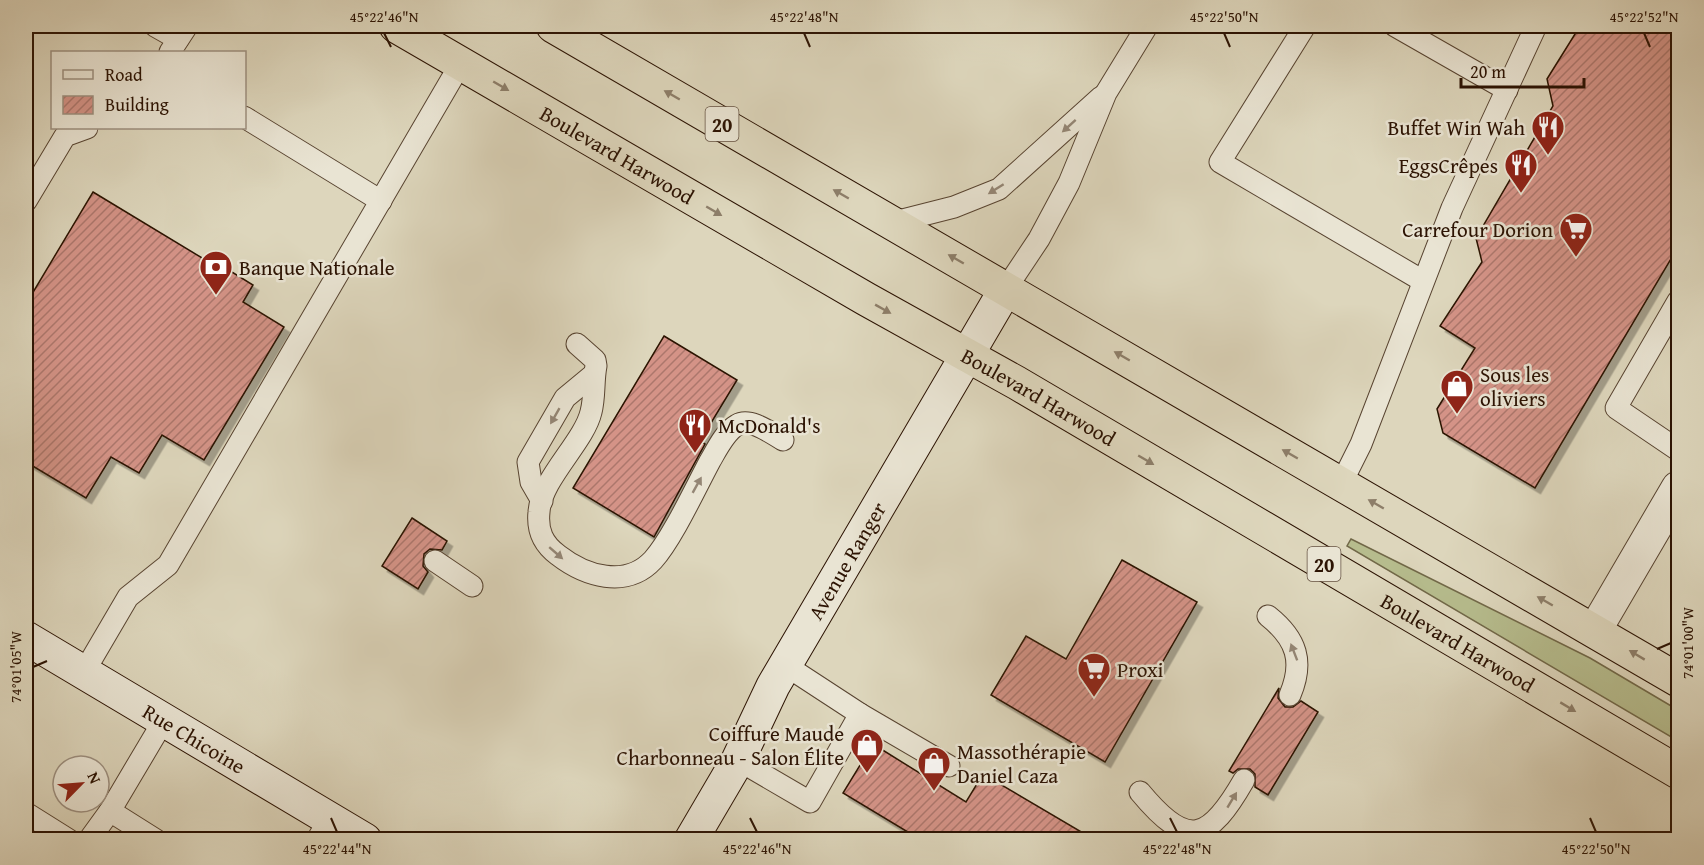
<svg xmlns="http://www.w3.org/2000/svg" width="1704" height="865" viewBox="0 0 1704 865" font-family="'Gentium Book Plus',serif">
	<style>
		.grass { fill: #b6bc8d; stroke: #716848; stroke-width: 1.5 }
		.building { fill: url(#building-hatch); stroke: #2c1303; stroke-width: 1.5; filter: url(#shadow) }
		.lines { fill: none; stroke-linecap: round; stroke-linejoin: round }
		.lane-casing { stroke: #584431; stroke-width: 23 }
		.street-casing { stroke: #584431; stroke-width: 35 }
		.secondary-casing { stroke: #2c1303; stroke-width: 35 }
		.highway-casing { stroke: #2c1303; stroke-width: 35 }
		.lane { stroke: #e9e4d3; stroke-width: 21 }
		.street { stroke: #e9e4d3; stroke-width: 33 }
		.secondary { stroke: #e9e4d3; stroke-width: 33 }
		.highway { stroke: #ddd6bc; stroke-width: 33 }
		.oneway { fill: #8d7e69 }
		.oneway2 { fill: #948675 }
		.ticks { fill: none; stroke: #2c1303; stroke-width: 2 }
		.labels { text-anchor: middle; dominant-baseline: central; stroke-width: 5; stroke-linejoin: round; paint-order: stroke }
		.shield { fill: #e9e4d3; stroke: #655241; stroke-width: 1.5 }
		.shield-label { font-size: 20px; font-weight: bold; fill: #2c1303 }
		.poi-label { font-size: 21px; fill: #2c1303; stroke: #e9e4d3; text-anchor: start }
		.street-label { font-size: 21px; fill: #2c1303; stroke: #e9e4d3 }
		.neatline { fill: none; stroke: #2c1303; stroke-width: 2 }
		.ticks-label { font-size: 15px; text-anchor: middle; fill: #2c1303 }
	</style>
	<defs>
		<pattern id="building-hatch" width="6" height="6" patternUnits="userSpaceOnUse" patternTransform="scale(1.5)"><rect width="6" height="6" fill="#d49387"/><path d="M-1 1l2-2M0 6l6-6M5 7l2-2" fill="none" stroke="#ac776c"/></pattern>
		<filter id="shadow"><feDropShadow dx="5.5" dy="5.5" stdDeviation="0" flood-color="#0004"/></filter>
	</defs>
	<rect width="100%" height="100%" fill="#ddd6bc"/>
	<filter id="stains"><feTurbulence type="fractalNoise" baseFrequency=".00333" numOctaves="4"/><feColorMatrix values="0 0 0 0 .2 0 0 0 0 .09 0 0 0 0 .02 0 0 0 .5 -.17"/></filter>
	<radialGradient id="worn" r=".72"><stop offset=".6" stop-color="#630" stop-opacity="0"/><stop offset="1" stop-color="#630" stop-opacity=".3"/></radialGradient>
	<path class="grass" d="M 1351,539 L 1590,658 L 1678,710 L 1678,741 L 1347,546 Z"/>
	<g class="building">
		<path d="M 1580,26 L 1678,26 L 1678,247 L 1535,488 L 1443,433 L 1437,409 L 1475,348 L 1440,326 L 1482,262 L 1476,238 L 1553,106 L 1547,79 Z"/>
		<path d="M 93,192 L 217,267 L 219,264 L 253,285 L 243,302 L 284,327 L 204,460 L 162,435 L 139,473 L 111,457 L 86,498 L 26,462 L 26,304 Z"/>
		<path d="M 664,336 L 737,380 L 700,441 L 705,444 L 654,537 L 573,488 Z"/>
		<path d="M 412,518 L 447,541 L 442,550 L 430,549 L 424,554 L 423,566 L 428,572 L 418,589 L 382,566 Z"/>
		<path d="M 1122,560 L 1197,602 L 1105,762 L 991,695 L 1026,636 L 1066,659 Z"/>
		<path d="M 1279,688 L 1278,698 L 1285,707 L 1293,707 L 1301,701 L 1318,712 L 1268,795 L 1255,787 L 1255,774 L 1250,769 L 1238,769 L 1233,773 L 1229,771 Z"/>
		<path d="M 873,744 L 966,802 L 983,774 L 1095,840 L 921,840 L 843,793 Z"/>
	</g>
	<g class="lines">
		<g class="lane-casing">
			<g id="lane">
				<path d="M 155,26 L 178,39"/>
				<path d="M 1305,26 L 1220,162 L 1423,281"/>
				<path d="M 1395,26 L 1507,90"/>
				<path d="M 170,52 L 187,26"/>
				<path d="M 244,117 L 381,201"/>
				<path d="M 26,201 L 65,136 L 87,128"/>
				<path d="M 891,223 L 954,207 L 999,189 L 1101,97"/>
				<path d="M 1007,287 L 1039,239 L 1069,183 L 1106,93 L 1147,26"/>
				<path d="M 1678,301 L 1616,408 L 1678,450"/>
				<path d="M 577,344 L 595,360 L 596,366 C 593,381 595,397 591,412 C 584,442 541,479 539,512 C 537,531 543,544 558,555 C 585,576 626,589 653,560 C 672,539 696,487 710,461 C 717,449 725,432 737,425 C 750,417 771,433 783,440"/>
				<path d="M 1341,484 L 1361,444 L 1452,208 L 1536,26"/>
				<path d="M 542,501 L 531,482 L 528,462 L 565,398 L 594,374"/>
				<path d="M 435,561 L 472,586"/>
				<path d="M 1268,616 C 1297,639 1304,662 1290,695"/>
				<path d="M 84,672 L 128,597 L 168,565 L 461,63"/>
				<path d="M 860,714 L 949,766"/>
				<path d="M 738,760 L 810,802 L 860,714 L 785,665"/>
				<path d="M 1140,792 C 1188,850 1209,841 1244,780"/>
				<path d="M 110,811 L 156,840"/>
				<path d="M 26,813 L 69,840"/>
				<path d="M 89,840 L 110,811 L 164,720"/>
				<path d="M 317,840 L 330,818"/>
			</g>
		</g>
		<g class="street-casing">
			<path id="street" d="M 1595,630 L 1678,488"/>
		</g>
		<g class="secondary-casing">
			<g id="secondary">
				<path id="s1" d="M 26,638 L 365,840"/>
				<path id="s2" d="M 691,840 L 738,760 L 773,686 L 1007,287"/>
			</g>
		</g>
		<g class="highway-casing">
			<g id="highway">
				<path id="s3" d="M 396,26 L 866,299 L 1017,383 L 1678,772"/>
				<path d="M 553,26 L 1678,680"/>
			</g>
		</g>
		<use href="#lane" class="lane"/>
		<use href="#street" class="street"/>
		<use href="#secondary" class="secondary"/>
		<use href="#highway" class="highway"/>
	</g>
	<defs><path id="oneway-solid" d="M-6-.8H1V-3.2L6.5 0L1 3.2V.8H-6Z" transform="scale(1.5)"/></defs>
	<g class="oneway">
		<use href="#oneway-solid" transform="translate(501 86) rotate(30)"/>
		<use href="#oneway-solid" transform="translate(672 95) rotate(-150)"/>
		<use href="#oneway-solid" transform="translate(841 194) rotate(-150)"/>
		<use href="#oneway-solid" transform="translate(714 211) rotate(30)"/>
		<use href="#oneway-solid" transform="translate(956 259) rotate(-150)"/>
		<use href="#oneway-solid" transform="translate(883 309) rotate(29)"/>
		<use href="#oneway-solid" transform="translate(1122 356) rotate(-150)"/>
		<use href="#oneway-solid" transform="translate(1290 454) rotate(-150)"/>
		<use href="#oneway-solid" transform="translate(1146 460) rotate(30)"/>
		<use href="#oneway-solid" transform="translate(1376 504) rotate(-150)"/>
		<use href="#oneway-solid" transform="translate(1545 601) rotate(-150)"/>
		<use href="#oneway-solid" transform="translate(1637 655) rotate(-149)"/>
		<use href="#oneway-solid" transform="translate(1568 707) rotate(31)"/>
	</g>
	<g class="oneway2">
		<use href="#oneway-solid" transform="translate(1069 126) rotate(138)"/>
		<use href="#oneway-solid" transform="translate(996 189) rotate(148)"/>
		<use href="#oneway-solid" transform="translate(555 416) rotate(120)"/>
		<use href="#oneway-solid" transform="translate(697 485) rotate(-61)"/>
		<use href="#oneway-solid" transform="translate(556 553) rotate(41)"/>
		<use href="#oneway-solid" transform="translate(1294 652) rotate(-111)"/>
		<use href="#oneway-solid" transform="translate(1232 800) rotate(-59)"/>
	</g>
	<path class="ticks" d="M 384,33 L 391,47M 804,33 L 810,47M 1224,33 L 1230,47M 1644,33 L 1650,47M 1657,649 L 1671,643M 33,667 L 47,661M 331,818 L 337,832M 750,818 L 757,832M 1170,818 L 1177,832M 1590,818 L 1596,832"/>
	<defs>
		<g id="restaurant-pin" transform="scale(1.725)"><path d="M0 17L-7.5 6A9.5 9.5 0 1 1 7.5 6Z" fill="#8f2418" stroke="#e9e4d3"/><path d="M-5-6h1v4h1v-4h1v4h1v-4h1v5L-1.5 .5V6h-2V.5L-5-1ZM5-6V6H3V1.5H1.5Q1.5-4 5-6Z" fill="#fff"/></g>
		<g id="supermarket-pin" transform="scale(1.725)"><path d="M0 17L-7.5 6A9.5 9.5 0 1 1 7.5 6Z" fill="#8f2418" stroke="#e9e4d3"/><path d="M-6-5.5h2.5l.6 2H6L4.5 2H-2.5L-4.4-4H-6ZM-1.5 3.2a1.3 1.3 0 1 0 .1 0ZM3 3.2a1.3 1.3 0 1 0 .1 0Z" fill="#fff"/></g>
		<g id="bank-pin" transform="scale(1.725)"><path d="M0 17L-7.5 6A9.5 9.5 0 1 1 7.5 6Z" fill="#8f2418" stroke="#e9e4d3"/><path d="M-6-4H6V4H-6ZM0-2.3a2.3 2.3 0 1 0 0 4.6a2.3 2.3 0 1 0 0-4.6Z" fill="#fff"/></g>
		<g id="shop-pin" transform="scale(1.725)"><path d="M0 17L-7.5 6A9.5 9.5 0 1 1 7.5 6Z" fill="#8f2418" stroke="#e9e4d3"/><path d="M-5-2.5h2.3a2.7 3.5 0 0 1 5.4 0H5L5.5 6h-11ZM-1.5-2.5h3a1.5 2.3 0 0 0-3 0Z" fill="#fff"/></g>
	</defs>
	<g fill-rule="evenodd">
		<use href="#restaurant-pin" x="1548" y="127"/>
		<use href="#restaurant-pin" x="1521" y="165"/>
		<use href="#supermarket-pin" x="1576" y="229"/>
		<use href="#bank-pin" x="216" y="267"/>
		<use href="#shop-pin" x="1457" y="386"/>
		<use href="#restaurant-pin" x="695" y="425"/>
		<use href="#supermarket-pin" x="1094" y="669"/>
		<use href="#shop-pin" x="867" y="745"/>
		<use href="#shop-pin" x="934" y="763"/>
	</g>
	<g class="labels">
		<g class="shield">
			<rect x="705.5" y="107" width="33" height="34" rx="4.5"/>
			<rect x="1307.5" y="547" width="33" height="34" rx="4.5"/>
		</g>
		<g class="shield-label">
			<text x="722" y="124">20</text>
			<text x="1324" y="564">20</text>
		</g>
		<g class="poi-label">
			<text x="1525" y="127" text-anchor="end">Buffet Win Wah</text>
			<text x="1498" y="165" text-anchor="end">EggsCrêpes</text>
			<text x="1553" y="229" text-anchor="end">Carrefour Dorion</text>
			<text x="239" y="267">Banque Nationale</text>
			<text x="1480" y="374">Sous les<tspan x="1480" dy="24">oliviers</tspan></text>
			<text x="718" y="425">McDonald's</text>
			<text x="1117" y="669">Proxi</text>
			<text x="844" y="733" text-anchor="end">Coiffure Maude<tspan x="844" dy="24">Charbonneau - Salon Élite</tspan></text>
			<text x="957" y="751">Massothérapie<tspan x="957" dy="24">Daniel Caza</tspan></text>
		</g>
		<g class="street-label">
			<text stroke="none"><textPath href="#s3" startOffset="256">Boulevard Harwood</textPath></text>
			<text stroke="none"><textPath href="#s3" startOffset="742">Boulevard Harwood</textPath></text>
			<text stroke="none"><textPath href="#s2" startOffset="320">Avenue Ranger</textPath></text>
			<text stroke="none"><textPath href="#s3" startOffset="1228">Boulevard Harwood</textPath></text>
			<text stroke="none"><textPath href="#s1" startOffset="196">Rue Chicoine</textPath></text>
		</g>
	</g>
	<rect width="1704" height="865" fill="none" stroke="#ddd6bc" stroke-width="66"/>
	<rect x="51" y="51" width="195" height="78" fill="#e9e4d3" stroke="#9d9080" stroke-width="1.5"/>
	<rect x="63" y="70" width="30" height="9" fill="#e9e4d3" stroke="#9d9080" stroke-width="1.5"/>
	<text x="105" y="81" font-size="18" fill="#2c1303">Road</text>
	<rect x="63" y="96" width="30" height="18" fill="url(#building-hatch)" stroke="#9d9080" stroke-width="1.5"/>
	<text x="105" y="111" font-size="18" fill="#2c1303">Building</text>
	<g transform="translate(81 784) rotate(65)"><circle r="28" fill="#e9e4d3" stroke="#9d9080" stroke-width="1.5"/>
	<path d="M0-4.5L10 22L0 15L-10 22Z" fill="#8f2418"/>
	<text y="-9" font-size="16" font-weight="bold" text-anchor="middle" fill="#2c1303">N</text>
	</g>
	<path d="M1461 78v9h123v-9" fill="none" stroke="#2c1303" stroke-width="3"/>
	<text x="1470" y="78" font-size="18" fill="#2c1303" stroke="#e9e4d3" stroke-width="4.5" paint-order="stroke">20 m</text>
	<rect x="33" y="33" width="1638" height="799" class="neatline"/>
	<g class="ticks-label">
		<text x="384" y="22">45°22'46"N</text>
		<text x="804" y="22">45°22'48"N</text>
		<text x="1224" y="22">45°22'50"N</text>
		<text x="1644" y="22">45°22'52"N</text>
		<text transform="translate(1688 643) rotate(-90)" y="5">74°01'00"W</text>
		<text transform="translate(16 667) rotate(-90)" y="5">74°01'05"W</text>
		<text x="337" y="854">45°22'44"N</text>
		<text x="757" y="854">45°22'46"N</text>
		<text x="1177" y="854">45°22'48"N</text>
		<text x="1596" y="854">45°22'50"N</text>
	</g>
	<rect width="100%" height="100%" filter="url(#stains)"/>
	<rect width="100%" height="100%" fill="url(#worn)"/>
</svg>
